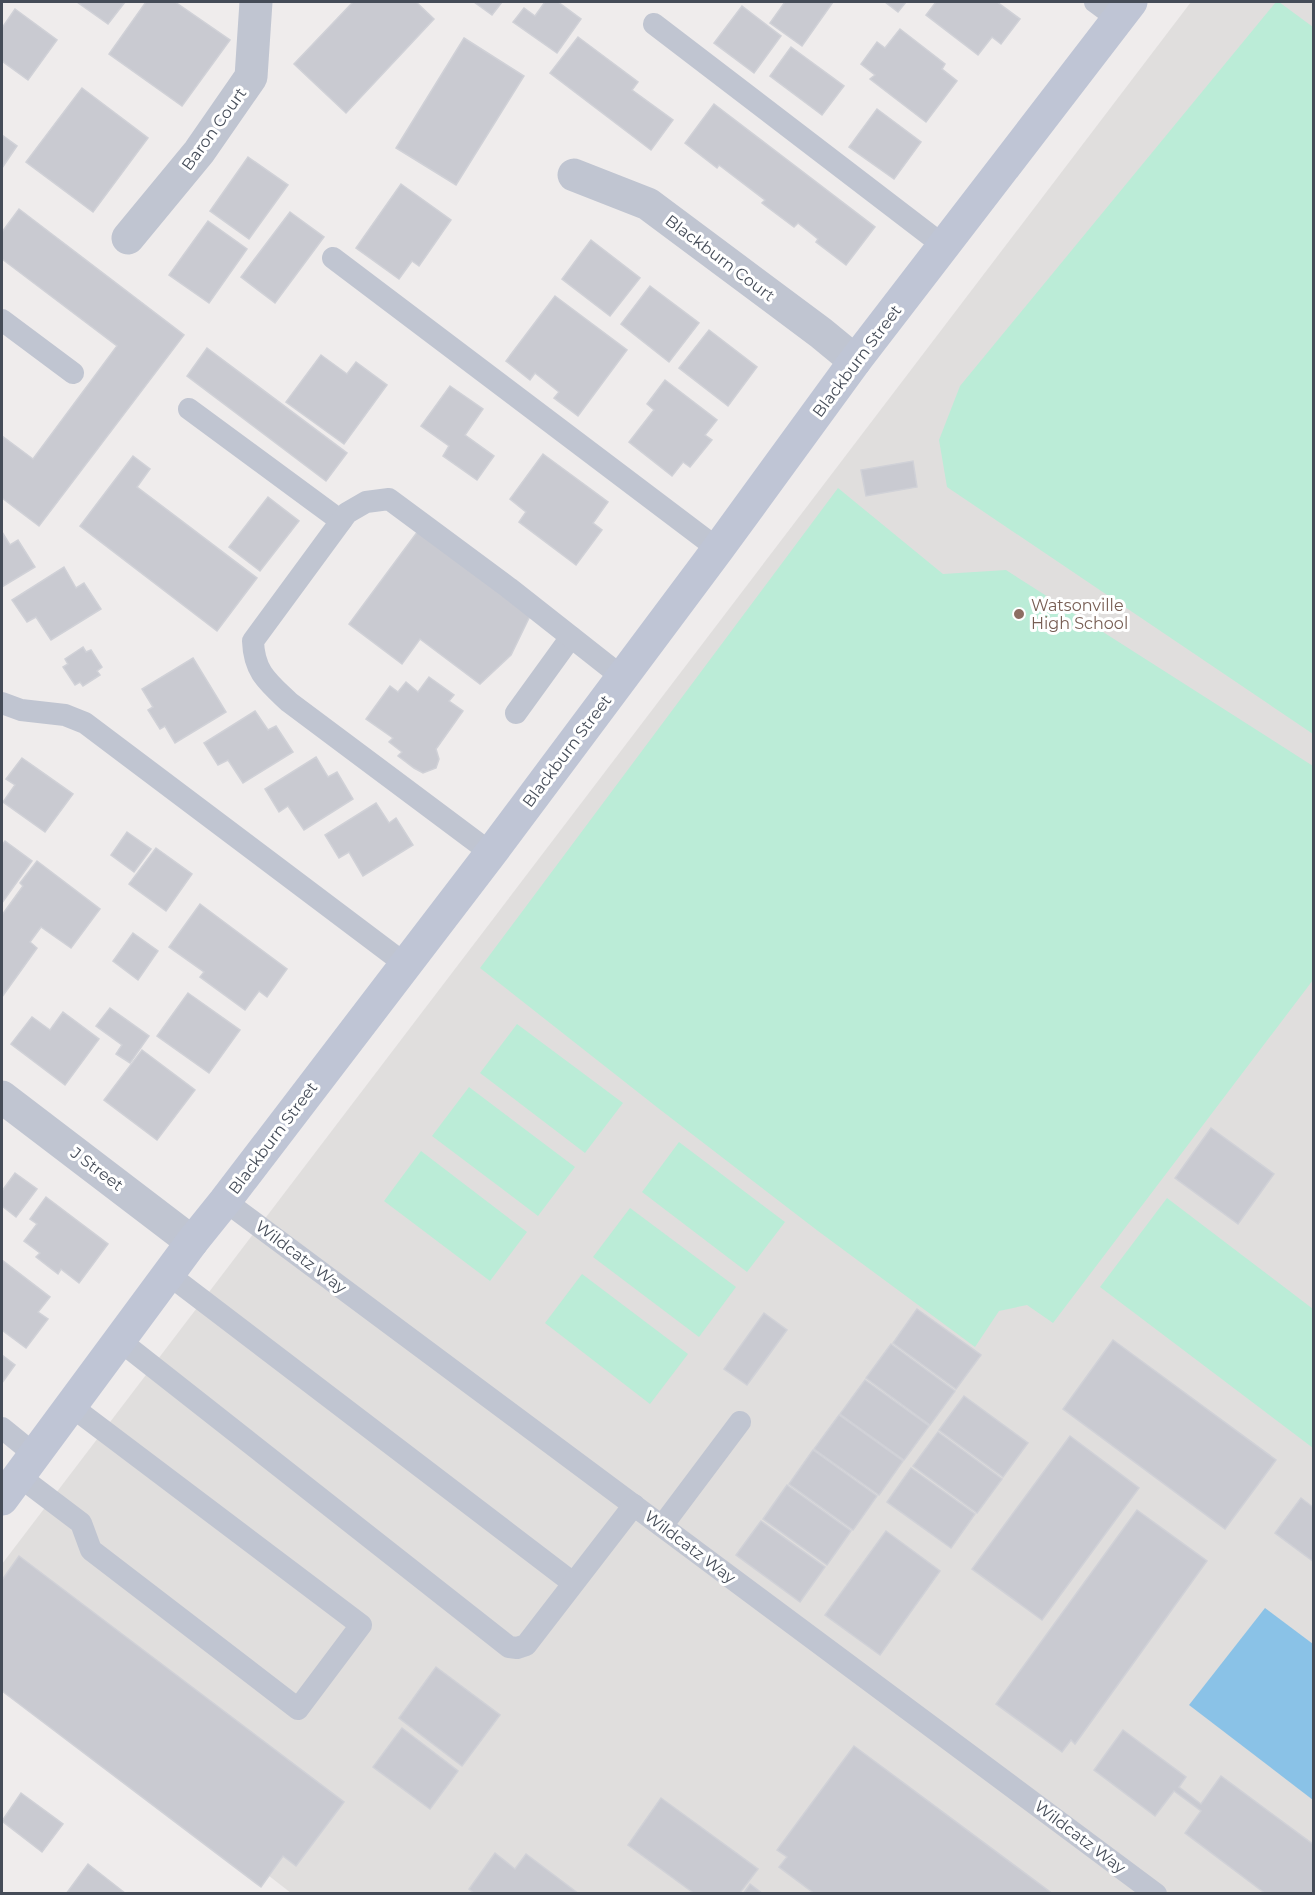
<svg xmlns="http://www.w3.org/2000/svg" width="1315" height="1895" viewBox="0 0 1315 1895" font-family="Montserrat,sans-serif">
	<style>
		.education { fill: #e0dedd }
		.green { fill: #bbecd7 }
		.water { fill: #8ac2e7 }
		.building { fill: #c9cad1; stroke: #d0d1d7; stroke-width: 1.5 }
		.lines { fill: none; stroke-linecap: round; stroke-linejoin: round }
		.lane { stroke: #c0c5d1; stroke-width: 22 }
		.street { stroke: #c0c5d1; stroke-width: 33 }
		.secondary { stroke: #bfc5d5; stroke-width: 33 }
		.education-dot { fill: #8d6e63; stroke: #fff; stroke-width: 2 }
		.labels { text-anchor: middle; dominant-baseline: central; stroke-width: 6; stroke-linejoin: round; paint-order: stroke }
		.street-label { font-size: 16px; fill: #454c58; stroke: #fff }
		.education-label { font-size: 16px; fill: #785e54; stroke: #fff; text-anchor: start }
	</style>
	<rect width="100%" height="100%" fill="#efecec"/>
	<path class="education" d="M 1191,2 L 1313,2 L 1313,1893 L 291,1893 L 2,1668 L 2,1564 Z"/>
	<g class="green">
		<path d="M 1276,2 L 1279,2 L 1313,27 L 1313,734 L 947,487 L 939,440 L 960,386 Z"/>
		<path d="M 838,488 L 943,574 L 1006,570 L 1313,766 L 1313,980 L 1053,1323 L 1027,1305 L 999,1311 L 975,1347 L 818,1231 L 658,1108 L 480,968 Z"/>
		<path d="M 517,1024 L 623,1103 L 585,1153 L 480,1073 Z"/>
		<path d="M 469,1087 L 575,1167 L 538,1216 L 432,1136 Z"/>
		<path d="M 679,1142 L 785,1222 L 747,1272 L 642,1192 Z"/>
		<path d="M 421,1151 L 527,1232 L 490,1281 L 384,1201 Z"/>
		<path d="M 1167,1198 L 1313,1309 L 1313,1448 L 1100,1287 Z"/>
		<path d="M 630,1208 L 736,1287 L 699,1337 L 593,1257 Z"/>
		<path d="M 582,1274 L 688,1354 L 650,1404 L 545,1323 Z"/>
	</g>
	<path class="water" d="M 1265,1608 L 1313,1644 L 1313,1800 L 1189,1705 Z"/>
	<g class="building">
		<path d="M 77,2 L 125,2 L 108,24 Z"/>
		<path d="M 146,2 L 175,2 L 230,40 L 182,106 L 109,54 Z"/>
		<path d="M 353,2 L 416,2 L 434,19 L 346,113 L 294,64 Z"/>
		<path d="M 474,2 L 502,2 L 492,15 Z"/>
		<path d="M 545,2 L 558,2 L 581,19 L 557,53 L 513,22 L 524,8 L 535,16 Z"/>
		<path d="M 785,2 L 833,2 L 802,46 L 770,23 Z"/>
		<path d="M 885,2 L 906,2 L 898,12 Z"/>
		<path d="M 936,2 L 997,2 L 1020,19 L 1001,44 L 992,37 L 978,55 L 926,15 Z"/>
		<path d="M 742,6 L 781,36 L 754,73 L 714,43 Z"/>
		<path d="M 15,9 L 57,40 L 28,80 L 2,61 L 2,28 Z"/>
		<path d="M 900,29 L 945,64 L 942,69 L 957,81 L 926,122 L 870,79 L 875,75 L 861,64 L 877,42 L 885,48 Z"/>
		<path d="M 578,37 L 638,82 L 632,90 L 673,120 L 651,150 L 550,73 Z"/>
		<path d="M 464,38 L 524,76 L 456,185 L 396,148 Z"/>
		<path d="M 791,47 L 844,86 L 822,115 L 770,76 Z"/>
		<path d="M 82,88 L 148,138 L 93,212 L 26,162 Z"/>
		<path d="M 714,104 L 875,227 L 846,265 L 816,242 L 818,239 L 798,223 L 794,227 L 762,203 L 765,200 L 719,165 L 717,168 L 685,143 Z"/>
		<path d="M 877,109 L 921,142 L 894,179 L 849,147 Z"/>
		<path d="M 2,135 L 17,146 L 2,168 Z"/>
		<path d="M 248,157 L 288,185 L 249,239 L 210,211 Z"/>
		<path d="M 401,184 L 451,220 L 419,266 L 412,261 L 399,279 L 356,248 Z"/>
		<path d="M 19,209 L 184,335 L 39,526 L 2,498 L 2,436 L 33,459 L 117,346 L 2,259 L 2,232 Z"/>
		<path d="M 290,212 L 324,237 L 275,303 L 241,277 Z"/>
		<path d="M 208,221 L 247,249 L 209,303 L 169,275 Z"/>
		<path d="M 591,240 L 640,278 L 610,316 L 562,279 Z"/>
		<path d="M 650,286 L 699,323 L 669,362 L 621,324 Z"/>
		<path d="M 555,296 L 627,350 L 578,416 L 554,398 L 559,392 L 535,373 L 530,380 L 506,361 Z"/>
		<path d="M 709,330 L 757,367 L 728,406 L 679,368 Z"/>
		<path d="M 207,348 L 347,453 L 326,481 L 187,376 Z"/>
		<path d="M 321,355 L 347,374 L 356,362 L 387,385 L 344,444 L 286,402 Z"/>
		<path d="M 665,380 L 717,420 L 705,435 L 712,440 L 690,467 L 683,462 L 672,476 L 629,442 L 654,410 L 647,404 Z"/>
		<path d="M 450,386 L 483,409 L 465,435 L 494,456 L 477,480 L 443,456 L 449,446 L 421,426 Z"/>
		<path d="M 543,454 L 608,502 L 593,523 L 602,530 L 576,565 L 519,522 L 526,512 L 510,499 Z"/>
		<path d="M 133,456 L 150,469 L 137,487 L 257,578 L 217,631 L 80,526 Z"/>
		<path d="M 913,461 L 917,487 L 866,496 L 861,470 Z"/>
		<path d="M 268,497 L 299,521 L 260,571 L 229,547 Z"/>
		<path d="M 418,531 L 530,616 L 511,655 L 480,684 L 420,639 L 402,664 L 349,624 Z"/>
		<path d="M 2,532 L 10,545 L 18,540 L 35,567 L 2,587 Z"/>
		<path d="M 64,567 L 76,588 L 84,583 L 101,609 L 51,640 L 36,617 L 27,622 L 12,600 Z"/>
		<path d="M 83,647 L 86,652 L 91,650 L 102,667 L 97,671 L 100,675 L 83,686 L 80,682 L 75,685 L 63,667 L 68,664 L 65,659 Z"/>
		<path d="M 193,658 L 226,712 L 175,743 L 165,726 L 160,729 L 148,710 L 153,707 L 142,689 Z"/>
		<path d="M 429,677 L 454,695 L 449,701 L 463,711 L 436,749 L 439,759 L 436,768 L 423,773 L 414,768 L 398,756 L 402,752 L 389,742 L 393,738 L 366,719 L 390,686 L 398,692 L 406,682 L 418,692 Z"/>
		<path d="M 255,711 L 268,730 L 276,726 L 293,752 L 243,783 L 228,760 L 218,765 L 204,743 Z"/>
		<path d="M 316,757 L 328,777 L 337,772 L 353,799 L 304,830 L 288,806 L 279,812 L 265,789 Z"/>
		<path d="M 22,758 L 73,794 L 45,832 L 3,802 L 15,785 L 6,779 Z"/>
		<path d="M 376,803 L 389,823 L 396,818 L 413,845 L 363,876 L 349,852 L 339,858 L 325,835 Z"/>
		<path d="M 127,832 L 151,849 L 134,872 L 111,855 Z"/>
		<path d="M 5,841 L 32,861 L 2,903 L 2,845 Z"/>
		<path d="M 156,848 L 192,874 L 166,911 L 129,884 Z"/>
		<path d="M 37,861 L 100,909 L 71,948 L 41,927 L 30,942 L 37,948 L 2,997 L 2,915 L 23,886 L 20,883 Z"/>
		<path d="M 200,904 L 287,969 L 267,997 L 259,991 L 245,1010 L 200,977 L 204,972 L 169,947 Z"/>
		<path d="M 133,933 L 158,951 L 138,980 L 113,961 Z"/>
		<path d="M 188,993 L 240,1030 L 209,1073 L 157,1036 Z"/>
		<path d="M 110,1008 L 149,1036 L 130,1063 L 116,1054 L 122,1045 L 96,1026 Z"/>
		<path d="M 63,1012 L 99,1039 L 65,1085 L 11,1044 L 32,1017 L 50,1030 Z"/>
		<path d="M 142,1050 L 195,1090 L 157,1140 L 104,1100 Z"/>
		<path d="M 1211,1128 L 1274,1174 L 1238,1224 L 1175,1178 Z"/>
		<path d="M 15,1173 L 37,1189 L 16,1217 L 2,1206 L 2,1191 Z"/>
		<path d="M 46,1197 L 108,1244 L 79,1283 L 61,1269 L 58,1274 L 36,1257 L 40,1253 L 24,1241 L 37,1224 L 30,1219 Z"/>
		<path d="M 2,1260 L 50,1297 L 38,1312 L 48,1319 L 26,1348 L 2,1330 Z"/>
		<path d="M 917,1309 L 981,1355 L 956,1389 L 893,1343 Z"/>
		<path d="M 764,1313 L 787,1330 L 747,1385 L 724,1369 Z"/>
		<path d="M 1113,1340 L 1276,1460 L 1225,1529 L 1063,1409 Z"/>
		<path d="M 891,1344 L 955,1391 L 930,1425 L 866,1378 Z"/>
		<path d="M 2,1355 L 15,1365 L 2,1383 Z"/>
		<path d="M 865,1380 L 929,1426 L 904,1460 L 840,1414 Z"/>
		<path d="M 964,1396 L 1028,1443 L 1003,1477 L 939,1430 Z"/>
		<path d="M 839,1415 L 903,1461 L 879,1495 L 814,1449 Z"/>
		<path d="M 938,1432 L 1002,1479 L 977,1513 L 913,1466 Z"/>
		<path d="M 1070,1436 L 1139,1488 L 1042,1620 L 972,1569 Z"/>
		<path d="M 813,1450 L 877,1496 L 853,1530 L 789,1484 Z"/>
		<path d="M 911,1468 L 975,1514 L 951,1548 L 887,1502 Z"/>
		<path d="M 787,1485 L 851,1531 L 827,1565 L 763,1519 Z"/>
		<path d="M 1301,1498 L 1314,1508 L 1314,1562 L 1275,1533 Z"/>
		<path d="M 1137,1510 L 1207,1561 L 1075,1744 L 1071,1740 L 1062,1752 L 996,1704 Z"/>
		<path d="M 761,1521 L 825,1567 L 800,1602 L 736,1555 Z"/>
		<path d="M 886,1531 L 940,1571 L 880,1655 L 825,1615 Z"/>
		<path d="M 19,1556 L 344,1802 L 296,1866 L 283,1856 L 261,1887 L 2,1691 L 2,1580 Z"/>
		<path d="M 436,1667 L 500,1715 L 462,1766 L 399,1718 Z"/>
		<path d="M 402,1728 L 458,1771 L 430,1809 L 373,1767 Z"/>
		<path d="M 1123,1730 L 1186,1777 L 1179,1787 L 1201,1804 L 1221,1776 L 1314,1845 L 1314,1894 L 1266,1894 L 1185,1833 L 1201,1811 L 1174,1791 L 1155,1816 L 1094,1770 Z"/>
		<path d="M 854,1746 L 1053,1894 L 815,1894 L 779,1867 L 787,1857 L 777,1850 Z"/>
		<path d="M 21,1793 L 63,1824 L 42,1852 L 2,1821 Z"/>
		<path d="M 661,1798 L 758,1869 L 739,1894 L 695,1894 L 628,1845 Z"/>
		<path d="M 495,1853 L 515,1869 L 526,1854 L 579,1894 L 475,1894 L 469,1889 Z"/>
		<path d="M 88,1864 L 125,1893 L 125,1894 L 66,1894 Z"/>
		<path d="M 750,1884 L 763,1894 L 743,1894 Z"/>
	</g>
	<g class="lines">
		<g class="lane">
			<path d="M 1095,2 L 1118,19"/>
			<path d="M 654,24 L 944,246"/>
			<path d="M 333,258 L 718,549"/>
			<path d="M 2,320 L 73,373"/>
			<path d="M 189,409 L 341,521"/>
			<path d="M 2,703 L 21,710 L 65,715 L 85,723 L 405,964"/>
			<path d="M 516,713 L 571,637"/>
			<path d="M 491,853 L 289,702 C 268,682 254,672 253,641 L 347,513 L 366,502 L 389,499 L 509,588 L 622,677"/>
			<path d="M 225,1201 L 1156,1894"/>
			<path d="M 168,1274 L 573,1583"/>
			<path d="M 119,1340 L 509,1647 L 517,1648 L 526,1645 L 634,1505"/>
			<path d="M 2,1428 L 34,1454"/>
			<path d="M 19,1476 L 81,1523 L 91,1550 L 298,1709 L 361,1625 L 71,1406"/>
			<path d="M 662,1526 L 740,1422"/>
		</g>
		<g class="street">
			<path d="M 574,175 L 648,204 L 821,333 L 855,361"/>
			<path d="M 128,238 L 199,152 L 251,77 L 256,2"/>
			<path d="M 2,1097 L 192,1242"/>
		</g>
		<path class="secondary" d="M 2,1499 L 192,1242 L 225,1201 L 491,853 L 718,549 L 855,361 L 1131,2"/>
	</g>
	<circle class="education-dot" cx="1019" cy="614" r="6"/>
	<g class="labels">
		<g class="street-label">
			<text transform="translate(214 129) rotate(-54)">Baron Court</text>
			<text transform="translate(720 258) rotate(37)">Blackburn Court</text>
			<text transform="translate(857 361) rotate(-53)">Blackburn Street</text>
			<text transform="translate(567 751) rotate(-53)">Blackburn Street</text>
			<text transform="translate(273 1138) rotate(-53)">Blackburn Street</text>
			<text transform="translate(97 1169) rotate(37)">J Street</text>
			<text transform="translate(301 1257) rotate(37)">Wildcatz Way</text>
			<text transform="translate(690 1547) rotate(37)">Wildcatz Way</text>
			<text transform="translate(1080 1837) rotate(37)">Wildcatz Way</text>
		</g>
		<g class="education-label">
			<text x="1031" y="605">Watsonville<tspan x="1031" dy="18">High School</tspan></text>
		</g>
	</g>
	<rect width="1315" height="1895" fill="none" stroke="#454c58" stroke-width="6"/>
</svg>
